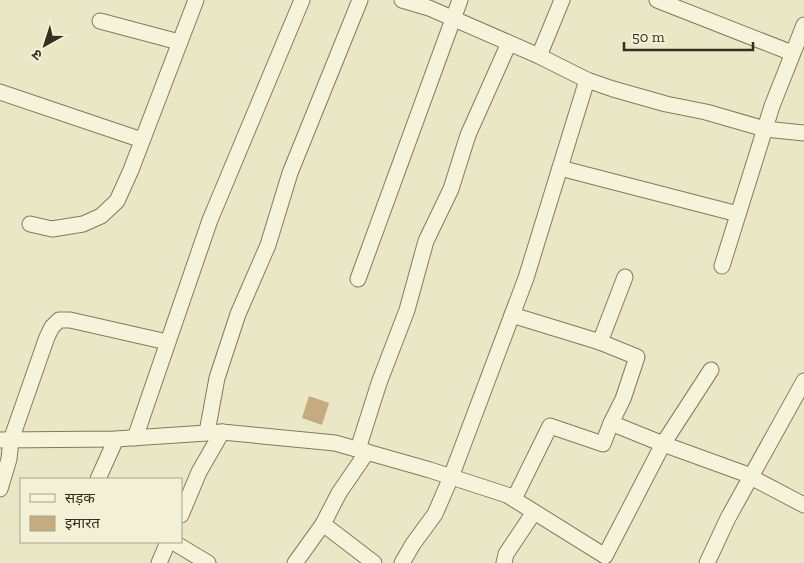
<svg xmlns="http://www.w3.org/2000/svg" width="804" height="563" viewBox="0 0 804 563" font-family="'Zilla Slab','Noto Sans Devanagari',serif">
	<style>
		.building { fill: #c4ab80 }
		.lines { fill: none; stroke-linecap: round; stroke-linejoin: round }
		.minor-casing { stroke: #837a5e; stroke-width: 17 }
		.minor { stroke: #f5f3d9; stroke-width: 15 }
	</style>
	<rect width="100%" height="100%" fill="#eae7c6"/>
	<path class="building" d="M 309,396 L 329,403 L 322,425 L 302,418 Z"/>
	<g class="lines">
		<g class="minor-casing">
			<g id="minor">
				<path d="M 402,0 L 429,8 L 539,56"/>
				<path d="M 562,0 L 539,56 L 587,80 L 613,89 L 666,104 L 706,112 L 765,129 L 804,133"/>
				<path d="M 657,0 L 792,53"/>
				<path d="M 100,21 L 179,42"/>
				<path d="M 0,92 L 142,140"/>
				<path d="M 560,168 L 738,214"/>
				<path d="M 30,224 L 52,229 L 83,224 L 101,216 L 117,201 L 131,170 L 196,0"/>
				<path d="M 722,266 L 772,106 L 804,25"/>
				<path d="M 358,279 L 460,0"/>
				<path d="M 512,315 L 600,342"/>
				<path d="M 611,423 L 623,399 L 637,357 L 600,342 L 625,277"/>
				<path d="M 207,432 L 217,378 L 238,314 L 268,245 L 290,173 L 360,0"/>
				<path d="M 135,438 L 210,220 L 302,0"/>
				<path d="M 0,440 L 116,439 L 222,432 L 335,443 L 430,470 L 507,495 L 605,556 L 663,444 L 711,370"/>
				<path d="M 358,449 L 379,383 L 407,310 L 426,241 L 451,189 L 468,135 L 509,43"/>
				<path d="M 98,479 L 116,439"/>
				<path d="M 0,489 L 9,459 L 11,440 L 47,337 L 52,327 L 59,320 L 70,320 L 167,342"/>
				<path d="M 514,499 L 550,426 L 603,444 L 611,423 L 663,444 L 743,473 L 804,505"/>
				<path d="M 181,515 L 199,472 L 222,432"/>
				<path d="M 323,524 L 374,563"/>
				<path d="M 173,542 L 208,563"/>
				<path d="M 159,563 L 168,542"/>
				<path d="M 295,563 L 323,524 L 339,493 L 367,452"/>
				<path d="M 402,563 L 413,544 L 435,514 L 451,477 L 526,278 L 587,80"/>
				<path d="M 504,563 L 506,554 L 534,512"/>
				<path d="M 707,563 L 728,518 L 804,381"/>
			</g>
		</g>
		<use href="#minor" class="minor"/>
	</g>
	<rect x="20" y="478" width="162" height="65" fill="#f2f0d5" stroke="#a6a38d"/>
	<rect x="30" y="494" width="25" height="8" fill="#f5f3d9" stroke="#a6a38d"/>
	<text x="65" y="503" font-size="15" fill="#352f20">सड़क</text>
	<rect x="30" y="516" width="25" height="15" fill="#c4ab80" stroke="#a6a38d"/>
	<text x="65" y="528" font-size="15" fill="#352f20">इमारत</text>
	<g transform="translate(45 45) rotate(219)" stroke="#f2f0d5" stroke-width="4" paint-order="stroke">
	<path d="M0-4L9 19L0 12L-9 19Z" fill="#352f20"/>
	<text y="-8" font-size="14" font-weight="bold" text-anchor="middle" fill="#352f20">उ</text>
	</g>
	<path d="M624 42v8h129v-8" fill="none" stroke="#352f20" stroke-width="2.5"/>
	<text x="632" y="42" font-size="15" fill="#352f20" stroke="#f2f0d5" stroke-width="4" paint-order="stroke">50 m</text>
</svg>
